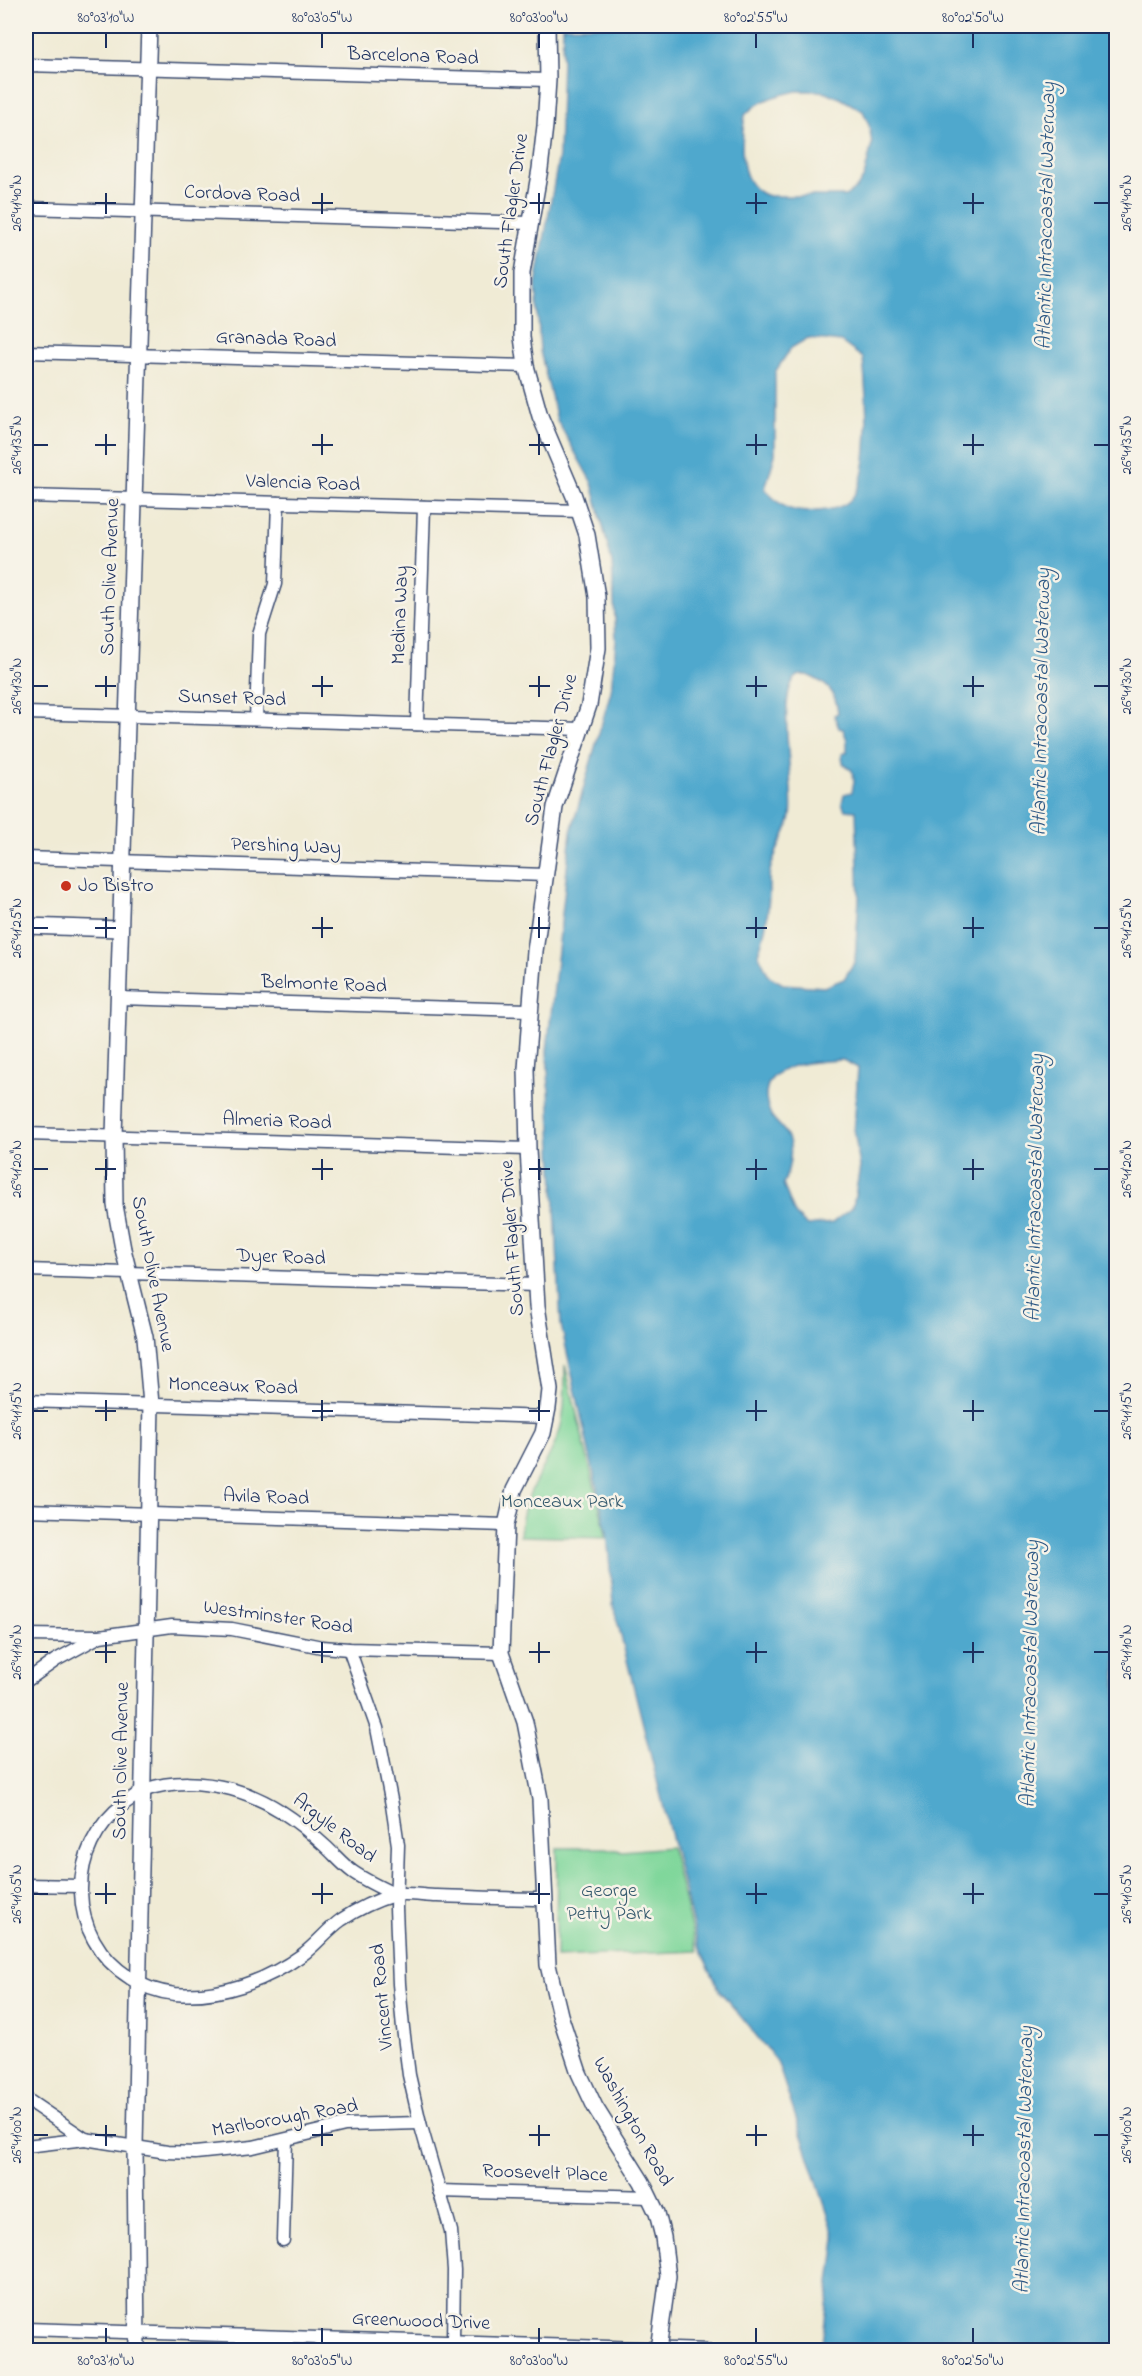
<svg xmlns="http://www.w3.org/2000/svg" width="1142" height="2376" viewBox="0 0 1142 2376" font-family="'Indie Flower',sans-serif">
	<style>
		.green { fill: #80d79b; stroke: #4e837c; stroke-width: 1.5 }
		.water { fill: #50a8cd; stroke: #366c96; stroke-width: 1.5; fill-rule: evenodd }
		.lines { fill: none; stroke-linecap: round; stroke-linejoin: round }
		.minor-casing { stroke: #3b4b70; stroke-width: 15 }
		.tertiary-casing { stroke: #3b4b70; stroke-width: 18 }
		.minor { stroke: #fff; stroke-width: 12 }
		.tertiary { stroke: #fff; stroke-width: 15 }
		.ticks { fill: none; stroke: #1b2f5e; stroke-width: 2 }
		.poi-dot { fill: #c8321e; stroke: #f7f3e8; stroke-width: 2 }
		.labels { text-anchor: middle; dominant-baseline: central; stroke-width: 5; stroke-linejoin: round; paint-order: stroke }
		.street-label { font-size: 20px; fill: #1b2f5e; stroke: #f7f3e8 }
		.poi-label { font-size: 20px; fill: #1b2f5e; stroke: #f7f3e8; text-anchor: start }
		.park-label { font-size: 20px; fill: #34596d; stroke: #f7f3e8 }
		.water-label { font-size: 21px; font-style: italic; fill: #2e5985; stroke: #f7f3e8 }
		.neatline { fill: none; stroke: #1b2f5e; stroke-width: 2 }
		.ticks-label { font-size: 15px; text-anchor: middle; fill: #1b2f5e }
	</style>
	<rect width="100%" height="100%" fill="#f7f3e8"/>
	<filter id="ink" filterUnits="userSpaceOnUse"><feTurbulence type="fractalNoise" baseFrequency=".0167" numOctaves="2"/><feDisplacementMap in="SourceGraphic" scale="12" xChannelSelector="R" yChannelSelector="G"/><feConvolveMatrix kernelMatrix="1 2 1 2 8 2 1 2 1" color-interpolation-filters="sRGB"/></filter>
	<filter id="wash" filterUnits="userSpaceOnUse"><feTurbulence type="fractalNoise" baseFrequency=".008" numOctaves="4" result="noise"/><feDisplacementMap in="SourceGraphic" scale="24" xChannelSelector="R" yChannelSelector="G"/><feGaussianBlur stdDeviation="1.35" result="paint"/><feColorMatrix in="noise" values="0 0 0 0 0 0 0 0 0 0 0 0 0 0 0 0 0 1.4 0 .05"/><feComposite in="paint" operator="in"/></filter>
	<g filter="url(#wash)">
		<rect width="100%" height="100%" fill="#f0ebd5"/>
		<g class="green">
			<path d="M 565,1365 L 605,1530 L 606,1538 L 520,1536 C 522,1492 543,1475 557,1438 C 567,1413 564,1390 565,1365 Z"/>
			<path d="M 671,1847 L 697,1951 L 556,1957 L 557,1848 L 605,1848 L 622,1851 Z"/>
		</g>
		<path class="water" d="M 563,26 L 1116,26 L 1116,2350 L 821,2350 L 836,2239 L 777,2061 L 720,1991 L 698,1945 L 613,1604 L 607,1533 L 561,1325 L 547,1051 L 571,832 L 611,691 L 616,640 L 612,563 L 592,483 L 557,420 L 540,351 L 536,284 L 559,156 ZM 797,91 L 821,91 L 840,98 L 863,111 L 869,125 L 872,144 L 864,177 L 857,188 L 845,196 L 769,196 C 736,187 741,142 745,115 C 760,99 776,96 797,91 ZM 808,338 L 841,342 L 863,358 C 866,390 875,481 848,502 C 839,509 827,510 817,511 C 792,514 780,507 765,489 L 775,455 L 775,372 L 791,348 ZM 807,675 C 826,683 836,690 838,713 L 834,715 L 839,728 L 843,729 L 847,740 L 847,752 L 842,754 C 842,763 844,767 852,770 L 854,781 L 852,792 L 844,794 L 842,803 L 845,810 L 856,811 L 859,899 L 855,961 L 844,979 L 824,987 L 783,984 L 769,976 L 758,953 C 766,934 768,915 769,894 C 769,886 768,875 771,867 C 775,850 788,833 791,816 C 796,791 774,689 798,676 C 800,675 804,675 807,675 ZM 843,1060 L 858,1068 L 854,1130 L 860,1167 L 853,1207 L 832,1223 L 807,1226 L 795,1214 L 783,1184 C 788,1174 792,1156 790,1144 C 787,1128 773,1122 770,1113 C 750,1063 810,1062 843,1060 Z"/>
	</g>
	<g filter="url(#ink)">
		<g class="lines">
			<g class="minor-casing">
				<g id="minor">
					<path d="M 26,65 L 548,80"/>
					<path d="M 26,208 L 530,223"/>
					<path d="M 26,352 L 526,366"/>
					<path d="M 26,496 L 580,511"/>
					<path d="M 26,713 L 582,729"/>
					<path d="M 256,719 L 259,634 L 275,584 L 278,503"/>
					<path d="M 417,724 L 424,507"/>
					<path d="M 26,858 L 545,875"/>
					<path d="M 118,998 L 529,1010"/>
					<path d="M 26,1134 L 528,1149"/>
					<path d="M 26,1270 L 536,1285"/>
					<path d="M 26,1401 L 547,1417"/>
					<path d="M 26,1510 L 506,1525"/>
					<path d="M 26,1635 L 99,1636"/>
					<path d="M 349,1649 L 377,1728 L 392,1805 L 398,1845 L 396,1908 L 399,1984 L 403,2028 L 409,2075 L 420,2123 L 451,2231 L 454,2270 L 453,2343"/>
					<path d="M 26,1681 L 56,1660 L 100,1636 L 172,1626 L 232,1629 L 322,1647 L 349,1649 L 501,1653"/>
					<path d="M 26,1885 L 80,1886"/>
					<path d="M 396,1895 C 381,1888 366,1881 353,1872 C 343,1865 334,1854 325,1846 C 297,1820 268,1799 231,1789 C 204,1782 172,1780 145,1790 C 138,1793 131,1799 125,1803 C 65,1847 66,1938 130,1978 C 143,1987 159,1992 175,1994 C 220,1998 266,1981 302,1955 C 316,1945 327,1930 341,1920 C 356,1910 377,1900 394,1895 C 406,1892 424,1896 437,1896 C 473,1897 508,1899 543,1899"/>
					<path d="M 26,2099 L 85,2139 L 167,2152 L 195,2153 L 253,2147 L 345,2125 L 420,2123"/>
					<path d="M 26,2146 L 85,2139"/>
					<path d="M 439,2191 L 650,2197"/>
					<path d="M 283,2240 L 286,2140"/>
					<path d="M 26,2329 L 707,2350"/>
				</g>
			</g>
			<g class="tertiary-casing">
				<g id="tertiary">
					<path d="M 547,26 L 548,80 L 545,126 L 540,169 L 522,273 L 522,337 L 526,366 L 540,416 L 574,496 L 587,535 L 597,597 L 598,648 L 589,705 L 555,807 L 535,951 L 526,1069 L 528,1149 L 537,1306 L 550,1390 L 548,1408 L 543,1433 L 514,1490 L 506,1525 L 501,1653 L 525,1722 L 540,1799 L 548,1965 L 560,2015 L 579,2073 L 595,2107 L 642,2182 L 657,2213 L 663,2237 L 668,2276 L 658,2350"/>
					<path d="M 26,926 L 120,929"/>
					<path d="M 137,2350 L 135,2146 L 151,1404 L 145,1337 L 123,1249 L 115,1205 L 114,1136 L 149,26"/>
				</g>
			</g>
			<use href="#minor" class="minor"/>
			<use href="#tertiary" class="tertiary"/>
		</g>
	</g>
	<path class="ticks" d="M 106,33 L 106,48M 322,33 L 322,48M 539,33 L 539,48M 756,33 L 756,48M 973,33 L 973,48M 106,193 L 106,214M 322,193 L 322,214M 539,193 L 539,214M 756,193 L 756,214M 973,193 L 973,214M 33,203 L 48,203M 95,203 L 116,203M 312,203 L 333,203M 529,203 L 550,203M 746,203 L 767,203M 963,203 L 984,203M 1094,203 L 1109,203M 106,434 L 106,455M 322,434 L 322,455M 539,434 L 539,455M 756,434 L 756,455M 973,434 L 973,455M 33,445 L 48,445M 95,445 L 116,445M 312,445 L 333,445M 529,445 L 550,445M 746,445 L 767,445M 963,445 L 984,445M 1094,445 L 1109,445M 106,676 L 106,697M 322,676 L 322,697M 539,676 L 539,697M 756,676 L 756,697M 973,676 L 973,697M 33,686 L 48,686M 95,686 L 116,686M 312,686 L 333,686M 529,686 L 550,686M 746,686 L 767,686M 963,686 L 984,686M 1094,686 L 1109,686M 106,917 L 106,938M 322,917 L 322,938M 539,917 L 539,938M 756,917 L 756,938M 973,917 L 973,938M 33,928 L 48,928M 95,928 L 116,928M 312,928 L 333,928M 529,928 L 550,928M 746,928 L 767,928M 963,928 L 984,928M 1094,928 L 1109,928M 106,1159 L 106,1180M 322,1159 L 322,1180M 539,1159 L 539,1180M 756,1159 L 756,1180M 973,1159 L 973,1180M 33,1169 L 48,1169M 95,1169 L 116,1169M 312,1169 L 333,1169M 529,1169 L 550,1169M 746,1169 L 767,1169M 963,1169 L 984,1169M 1094,1169 L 1109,1169M 106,1400 L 106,1421M 322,1400 L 322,1421M 539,1400 L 539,1421M 756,1400 L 756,1421M 973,1400 L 973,1421M 33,1411 L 48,1411M 95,1411 L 116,1411M 312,1411 L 333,1411M 529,1411 L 550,1411M 746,1411 L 767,1411M 963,1411 L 984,1411M 1094,1411 L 1109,1411M 106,1642 L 106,1663M 322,1642 L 322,1663M 539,1642 L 539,1663M 756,1642 L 756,1663M 973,1642 L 973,1663M 33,1652 L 48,1652M 95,1652 L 116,1652M 312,1652 L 333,1652M 529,1652 L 550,1652M 746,1652 L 767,1652M 963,1652 L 984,1652M 1094,1652 L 1109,1652M 106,1883 L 106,1904M 322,1883 L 322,1904M 539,1883 L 539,1904M 756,1883 L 756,1904M 973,1883 L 973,1904M 33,1894 L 48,1894M 95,1894 L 116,1894M 312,1894 L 333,1894M 529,1894 L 550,1894M 746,1894 L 767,1894M 963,1894 L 984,1894M 1094,1894 L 1109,1894M 106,2125 L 106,2146M 322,2125 L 322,2146M 539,2125 L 539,2146M 756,2125 L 756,2146M 973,2125 L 973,2146M 33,2135 L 48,2135M 95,2135 L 116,2135M 312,2135 L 333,2135M 529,2135 L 550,2135M 746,2135 L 767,2135M 963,2135 L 984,2135M 1094,2135 L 1109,2135M 106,2328 L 106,2343M 322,2328 L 322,2343M 539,2328 L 539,2343M 756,2328 L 756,2343M 973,2328 L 973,2343"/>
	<circle class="poi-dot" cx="66" cy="886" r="6"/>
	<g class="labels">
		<g class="street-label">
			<text transform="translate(413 57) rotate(2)">Barcelona Road</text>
			<text transform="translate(242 195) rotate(2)">Cordova Road</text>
			<text transform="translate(512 211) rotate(-82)">South Flagler Drive</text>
			<text transform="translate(276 340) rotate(2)">Granada Road</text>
			<text transform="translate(303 484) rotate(2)">Valencia Road</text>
			<text transform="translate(111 577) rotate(-88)">South Olive Avenue</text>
			<text transform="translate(401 615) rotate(-88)">Medina Way</text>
			<text transform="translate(232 699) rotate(2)">Sunset Road</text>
			<text transform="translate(552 750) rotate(-75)">South Flagler Drive</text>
			<text transform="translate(286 847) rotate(2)">Pershing Way</text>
			<text transform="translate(324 985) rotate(2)">Belmonte Road</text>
			<text transform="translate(277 1122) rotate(2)">Almeria Road</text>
			<text transform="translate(513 1238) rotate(-94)">South Flagler Drive</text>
			<text transform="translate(281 1258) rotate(2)">Dyer Road</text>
			<text transform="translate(152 1274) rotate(79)">South Olive Avenue</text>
			<text transform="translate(233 1387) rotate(2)">Monceaux Road</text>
			<text transform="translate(266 1498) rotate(2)">Avila Road</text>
			<text transform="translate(278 1618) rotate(8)">Westminster Road</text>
			<text transform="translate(122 1761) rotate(-89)">South Olive Avenue</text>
			<text transform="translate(334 1829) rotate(38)">Argyle Road</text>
			<text transform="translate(383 1997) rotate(-95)">Vincent Road</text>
			<text transform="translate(285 2119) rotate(-10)">Marlborough Road</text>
			<text transform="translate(632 2122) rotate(61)">Washington Road</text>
			<text transform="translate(545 2174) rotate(2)">Roosevelt Place</text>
			<text transform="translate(421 2322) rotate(2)">Greenwood Drive</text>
		</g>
		<g class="poi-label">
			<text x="78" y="886">Jo Bistro</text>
		</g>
		<g class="park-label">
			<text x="562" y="1502">Monceaux Park</text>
			<text x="609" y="1891">George<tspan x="609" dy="23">Petty Park</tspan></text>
		</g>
		<g class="water-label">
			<text transform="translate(1047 216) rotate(-89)">Atlantic Intracoastal Waterway</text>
			<text transform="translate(1042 702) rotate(-89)">Atlantic Intracoastal Waterway</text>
			<text transform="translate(1036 1188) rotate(-89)">Atlantic Intracoastal Waterway</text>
			<text transform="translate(1031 1674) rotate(-89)">Atlantic Intracoastal Waterway</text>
			<text transform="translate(1025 2160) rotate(-89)">Atlantic Intracoastal Waterway</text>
		</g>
	</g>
	<rect width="1142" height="2376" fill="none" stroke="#f7f3e8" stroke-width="66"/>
	<rect x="33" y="33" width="1076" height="2310" class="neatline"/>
	<g class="ticks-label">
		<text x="106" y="22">80°03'10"W</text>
		<text x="322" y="22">80°03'05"W</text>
		<text x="539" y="22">80°03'00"W</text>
		<text x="756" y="22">80°02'55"W</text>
		<text x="973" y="22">80°02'50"W</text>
		<text transform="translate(16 203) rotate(-90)" y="5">26°41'40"N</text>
		<text transform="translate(1126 203) rotate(-90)" y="5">26°41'40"N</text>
		<text transform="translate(16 445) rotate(-90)" y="5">26°41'35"N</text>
		<text transform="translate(1126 445) rotate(-90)" y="5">26°41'35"N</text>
		<text transform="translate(16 686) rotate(-90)" y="5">26°41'30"N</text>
		<text transform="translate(1126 686) rotate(-90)" y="5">26°41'30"N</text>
		<text transform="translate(16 928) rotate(-90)" y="5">26°41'25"N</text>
		<text transform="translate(1126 928) rotate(-90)" y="5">26°41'25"N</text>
		<text transform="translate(16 1169) rotate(-90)" y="5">26°41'20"N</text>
		<text transform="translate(1126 1169) rotate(-90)" y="5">26°41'20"N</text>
		<text transform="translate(16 1411) rotate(-90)" y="5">26°41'15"N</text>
		<text transform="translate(1126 1411) rotate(-90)" y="5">26°41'15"N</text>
		<text transform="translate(16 1652) rotate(-90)" y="5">26°41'10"N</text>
		<text transform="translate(1126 1652) rotate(-90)" y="5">26°41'10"N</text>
		<text transform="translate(16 1894) rotate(-90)" y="5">26°41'05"N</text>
		<text transform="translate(1126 1894) rotate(-90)" y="5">26°41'05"N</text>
		<text transform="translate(16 2135) rotate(-90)" y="5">26°41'00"N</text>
		<text transform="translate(1126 2135) rotate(-90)" y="5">26°41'00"N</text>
		<text x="106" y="2365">80°03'10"W</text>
		<text x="322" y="2365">80°03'05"W</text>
		<text x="539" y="2365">80°03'00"W</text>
		<text x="756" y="2365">80°02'55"W</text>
		<text x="973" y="2365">80°02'50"W</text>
	</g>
</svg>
